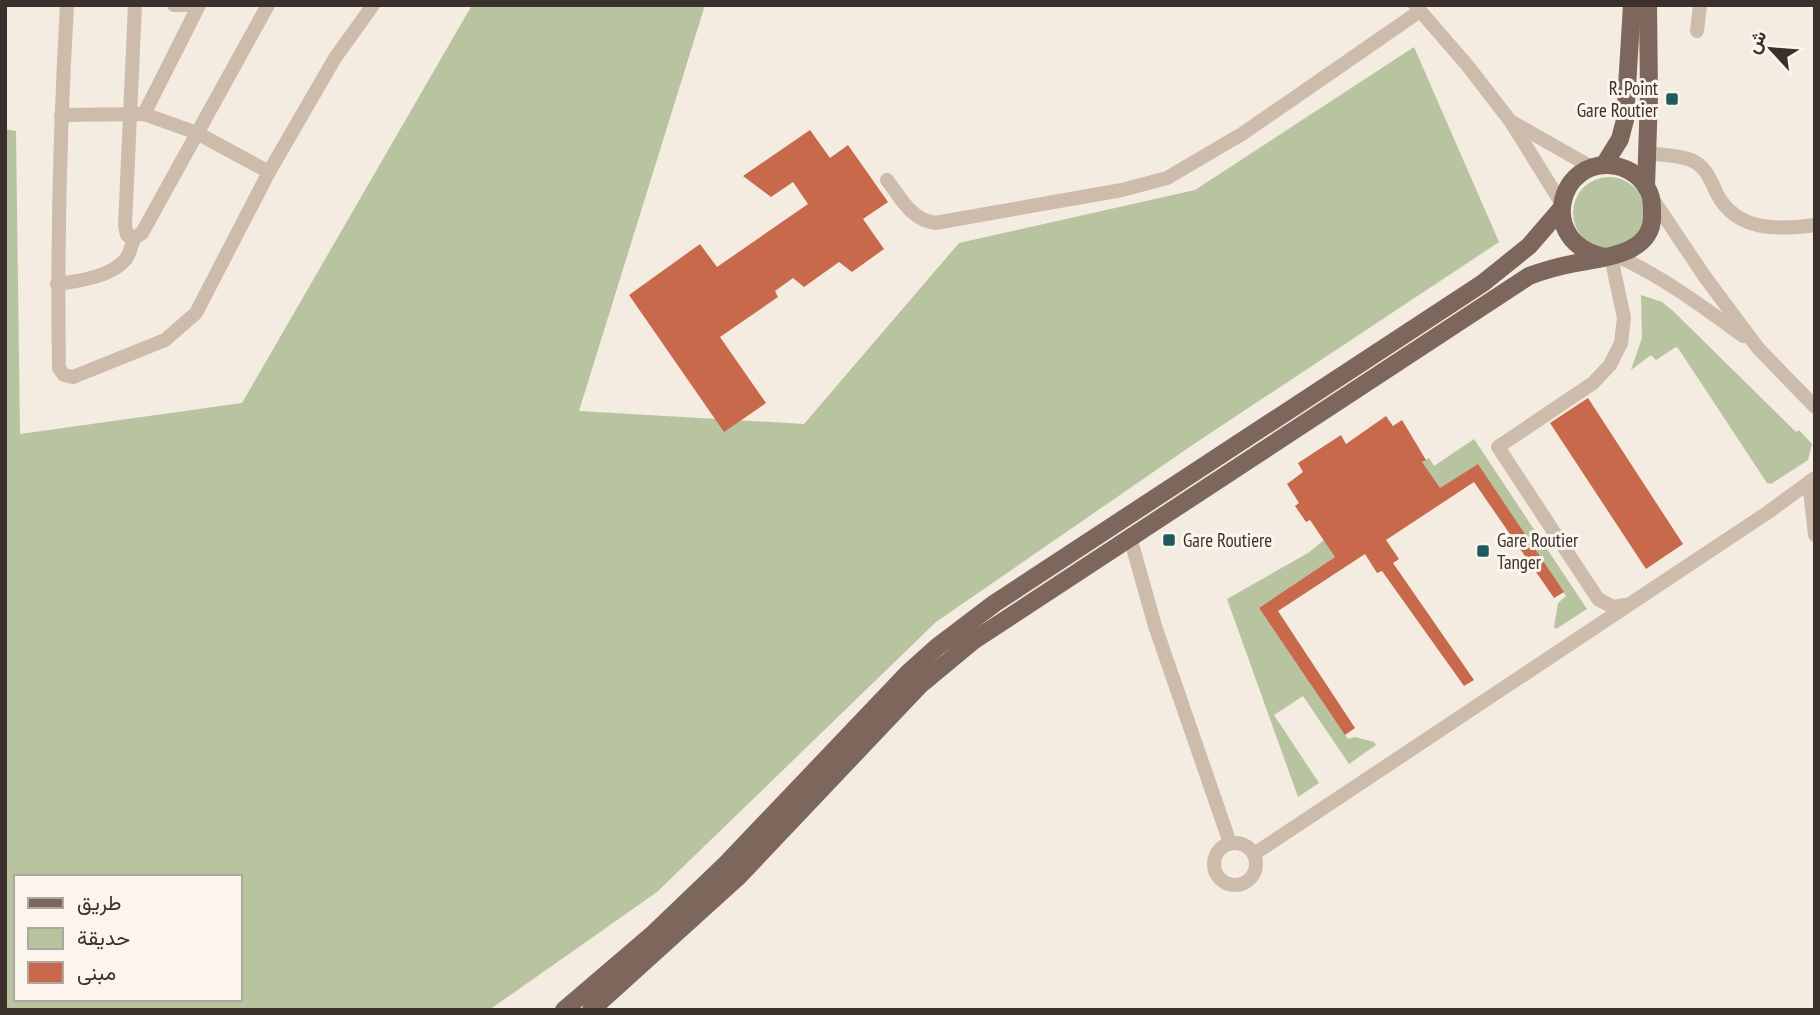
<svg xmlns="http://www.w3.org/2000/svg" width="1820" height="1015" viewBox="0 0 1820 1015" font-family="'PT Sans Narrow',Vazirmatn,sans-serif">
	<style>
		.green { fill: #b8c4a0; fill-rule: evenodd }
		.building { fill: #c8694b }
		.lines { fill: none; stroke-linecap: round; stroke-linejoin: round }
		.minor { stroke: #cdbbac; stroke-width: 14 }
		.major { stroke: #7d675c; stroke-width: 18 }
		.poi-dot { fill: #1f5a5e; stroke: #fbf5ee; stroke-width: 2.5 }
		.labels { text-anchor: middle; dominant-baseline: central; stroke-width: 6; stroke-linejoin: round; paint-order: stroke }
		.poi-label { font-size: 19px; fill: #3b302b; stroke: #fbf5ee; text-anchor: start }
	</style>
	<rect width="100%" height="100%" fill="#f4ebe1"/>
	<g class="green">
		<path d="M 472,5 L 705,5 L 579,411 L 804,424 L 959,243 L 1195,190 L 1414,47 L 1499,242 L 1191,446 L 936,622 L 657,892 L 489,1010 L 5,1010 L 5,129 L 16,131 L 20,434 L 242,403 ZM 16,877 L 240,877 L 240,999 L 16,999 Z"/>
		<circle cx="1609" cy="213" r="36"/>
		<path d="M 1641,295 L 1662,302 L 1672,310 L 1796,432 L 1799,430 L 1812,444 L 1808,460 L 1771,484 L 1767,483 L 1678,348 L 1676,347 L 1656,360 L 1651,355 L 1631,370 L 1642,338 Z"/>
		<path d="M 1474,439 L 1587,609 L 1556,629 L 1554,627 L 1558,603 L 1566,596 L 1478,464 L 1431,494 L 1422,462 L 1429,458 L 1434,466 Z"/>
		<path d="M 1324,540 L 1347,549 L 1259,608 L 1348,739 L 1355,737 L 1374,742 L 1376,745 L 1349,764 L 1303,696 L 1274,715 L 1319,783 L 1298,797 L 1227,599 L 1308,553 Z"/>
	</g>
	<g class="building">
		<path d="M 810,130 L 830,158 L 848,145 L 888,202 L 863,219 L 884,249 L 852,272 L 839,262 L 804,287 L 793,278 L 775,291 L 778,297 L 720,337 L 766,403 L 724,432 L 629,295 L 700,244 L 717,267 L 808,204 L 793,182 L 771,197 L 743,176 Z"/>
		<path d="M 1588,398 L 1683,544 L 1646,569 L 1550,423 Z"/>
		<path d="M 1386,416 L 1393,426 L 1402,420 L 1426,460 L 1422,462 L 1440,488 L 1478,464 L 1564,592 L 1554,598 L 1474,482 L 1386,540 L 1399,559 L 1393,563 L 1474,680 L 1464,686 L 1382,571 L 1377,573 L 1365,554 L 1278,611 L 1355,728 L 1345,735 L 1259,608 L 1335,557 L 1310,520 L 1306,522 L 1295,506 L 1299,503 L 1287,484 L 1303,472 L 1298,463 L 1341,435 L 1346,444 Z"/>
	</g>
	<g class="lines">
		<g class="minor">
			<path d="M 67,5 C 60,126 57,247 59,368 L 64,375 L 73,377 L 165,340 L 196,313 L 269,172 L 335,58 L 373,5"/>
			<path d="M 135,5 L 125,226 L 127,235 L 134,238 L 142,233 L 268,5"/>
			<path d="M 174,5 L 198,5"/>
			<path d="M 1415,5 L 1467,65 L 1511,122 L 1562,204"/>
			<path d="M 1697,31 L 1700,5"/>
			<path d="M 144,114 L 199,5"/>
			<path d="M 61,115 L 144,114 L 197,133 L 269,172"/>
			<path d="M 1512,122 L 1593,168"/>
			<path d="M 1647,153 C 1661,155 1679,155 1691,160 C 1706,166 1711,181 1717,194 C 1737,232 1779,230 1815,225"/>
			<path d="M 887,180 C 901,198 911,220 935,223 L 1122,190 L 1167,178 L 1242,134 L 1420,11"/>
			<path d="M 1652,198 L 1705,277 L 1758,348 L 1815,407"/>
			<path d="M 1617,256 C 1663,277 1702,306 1743,336"/>
			<path d="M 1611,257 L 1624,318 L 1621,343 L 1610,365 L 1593,383 L 1498,447 L 1598,599 L 1613,607 L 1625,605"/>
			<path d="M 57,284 C 79,281 111,277 126,259 C 130,253 132,244 134,238"/>
			<path d="M 1809,482 L 1815,535"/>
			<path d="M 1130,537 L 1155,626 L 1230,843"/>
			<circle cx="1235" cy="864" r="21"/>
			<path d="M 1254,854 L 1767,513 L 1815,478"/>
		</g>
		<g class="major">
			<path d="M 1604,165 L 1620,139 L 1625,120 L 1632,5"/>
			<path d="M 1646,187 L 1649,96 L 1648,5"/>
			<path d="M 564,1010 L 654,933 L 727,863 L 908,673 L 937,647 L 995,603 L 1483,283 L 1529,246 L 1561,209"/>
			<path d="M 591,1010 L 739,876 L 920,685 L 973,641 L 1529,276 C 1545,270 1560,266 1576,263 C 1605,257 1655,254 1652,213 C 1652,205 1652,198 1649,192 C 1642,178 1631,169 1616,166 C 1558,155 1535,244 1606,257"/>
		</g>
	</g>
	<g class="poi-dot">
		<rect x="1665" y="92" width="14" height="14" rx="3.5"/>
		<rect x="1162" y="533" width="14" height="14" rx="3.5"/>
		<rect x="1476" y="544" width="14" height="14" rx="3.5"/>
	</g>
	<g class="labels">
		<g class="poi-label">
			<text x="1658" y="88" text-anchor="end">R. Point<tspan x="1658" dy="22">Gare Routier</tspan></text>
			<text x="1183" y="540">Gare Routiere</text>
			<text x="1497" y="540">Gare Routier<tspan x="1497" dy="22">Tanger</tspan></text>
		</g>
	</g>
	<rect width="1820" height="1015" fill="none" stroke="#3b302b" stroke-width="14"/>
	<rect x="14" y="875" width="228" height="126" fill="#fbf5ee" stroke="#aea6a0" stroke-width="2"/>
	<rect x="28" y="898" width="35" height="10" fill="#7d675c" stroke="#aea6a0" stroke-width="2"/>
	<text x="77" y="910" font-size="21" fill="#3b302b">طريق</text>
	<rect x="28" y="928" width="35" height="21" fill="#b8c4a0" stroke="#aea6a0" stroke-width="2"/>
	<text x="77" y="945" font-size="21" fill="#3b302b">حديقة</text>
	<rect x="28" y="962" width="35" height="21" fill="#c8694b" stroke="#aea6a0" stroke-width="2"/>
	<text x="77" y="980" font-size="21" fill="#3b302b">مبنى</text>
	<g transform="translate(1771 49) rotate(296)" stroke="#fbf5ee" stroke-width="5" paint-order="stroke">
	<path d="M0-5L12 26L0 18L-12 26Z" fill="#3b302b"/>
	<text y="-10" font-size="19" font-weight="bold" text-anchor="middle" fill="#3b302b">ش</text>
	</g>
</svg>
